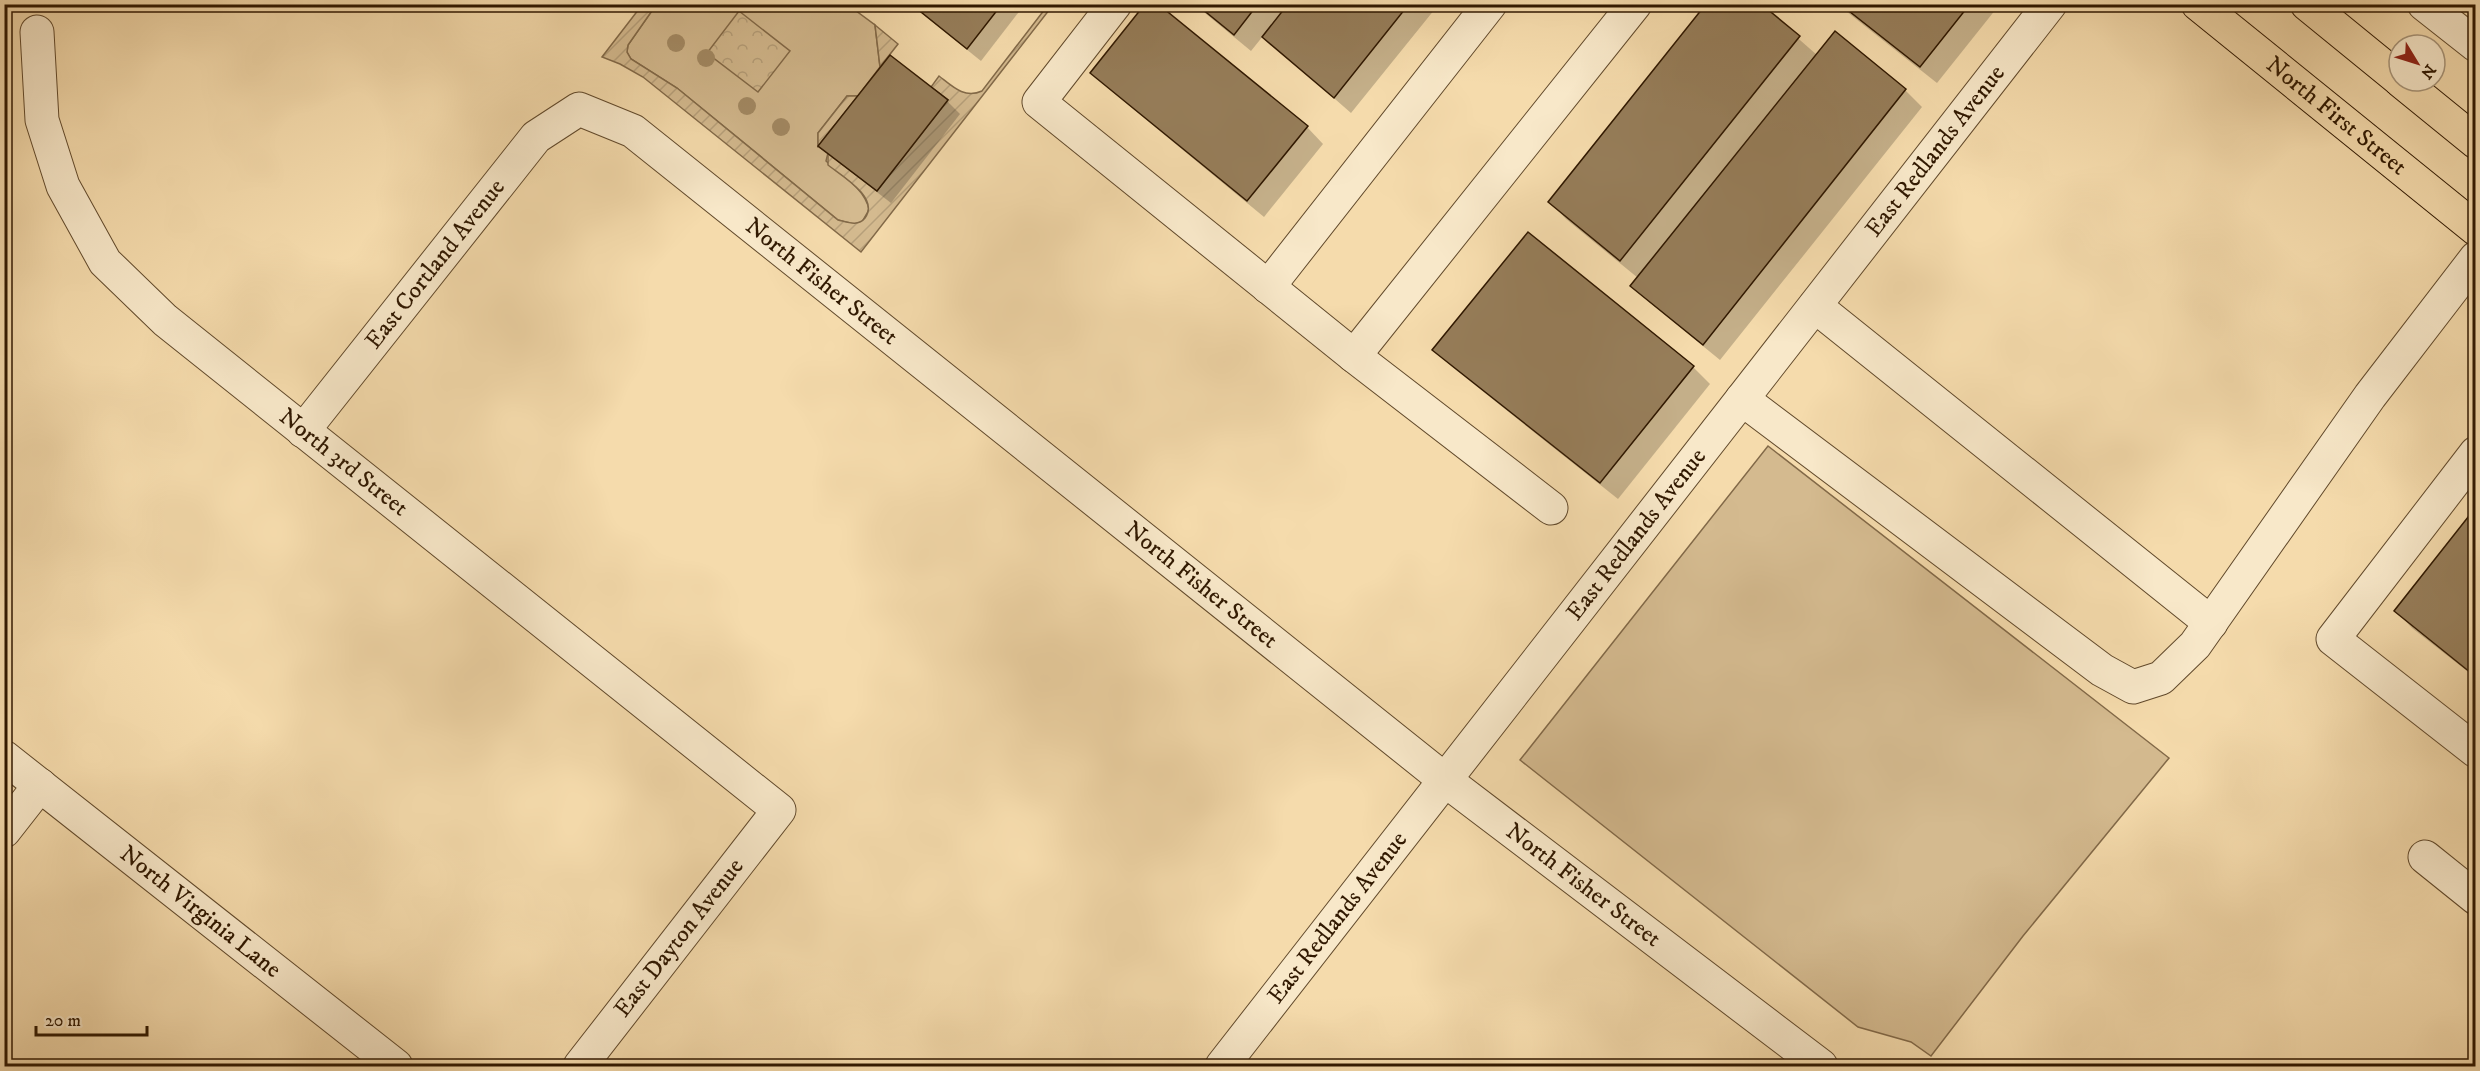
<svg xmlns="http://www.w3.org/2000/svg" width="2480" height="1071" viewBox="0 0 2480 1071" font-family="'IM FELL DW Pica',serif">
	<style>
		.grass { fill: #d4ba8f; stroke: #826948; stroke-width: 1.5 }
		.park { fill: url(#park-crowns); stroke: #826948; stroke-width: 1.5 }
		.garden { fill: url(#garden-furrows); stroke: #826948; stroke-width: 1.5 }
		.shadow { fill: #0003 }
		.building { fill: #967d59; stroke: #301800; stroke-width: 1.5 }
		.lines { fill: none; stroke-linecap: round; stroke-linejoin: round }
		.minor-casing { stroke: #61492b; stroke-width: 35 }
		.major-casing { stroke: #301800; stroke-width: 35 }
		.minor { stroke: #f8e8c9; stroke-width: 33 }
		.major { stroke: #f5dbac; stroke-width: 33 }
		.tree { fill: #a48b65 }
		.labels { text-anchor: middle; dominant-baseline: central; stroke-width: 4.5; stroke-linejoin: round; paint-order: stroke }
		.street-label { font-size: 24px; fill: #301800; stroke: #f8e8c9 }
	</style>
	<defs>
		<pattern id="park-crowns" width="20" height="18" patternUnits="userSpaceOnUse" patternTransform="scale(1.5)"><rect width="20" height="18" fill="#d4ba8f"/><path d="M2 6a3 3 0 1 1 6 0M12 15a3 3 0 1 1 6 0" fill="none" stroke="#b69f7a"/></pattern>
		<pattern id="garden-furrows" width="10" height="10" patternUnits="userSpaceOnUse" patternTransform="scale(1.5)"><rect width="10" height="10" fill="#d4ba8f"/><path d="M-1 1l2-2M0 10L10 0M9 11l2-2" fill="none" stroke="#b69f7a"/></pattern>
	</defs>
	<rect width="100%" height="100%" fill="#f5dbac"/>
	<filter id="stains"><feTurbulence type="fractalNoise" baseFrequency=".00333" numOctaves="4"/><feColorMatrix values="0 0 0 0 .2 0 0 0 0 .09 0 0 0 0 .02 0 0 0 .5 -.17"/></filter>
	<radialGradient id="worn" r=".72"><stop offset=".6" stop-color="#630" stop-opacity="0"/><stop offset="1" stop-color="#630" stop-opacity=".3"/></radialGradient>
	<g class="grass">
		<path d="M 656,5 L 848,5 L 875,25 L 880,67 L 858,96 L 847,96 L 818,133 L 818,146 L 828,153 L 826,161 C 841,174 866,190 869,210 L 862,222 L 855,224 L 838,220 L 677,88 L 631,59 L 627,52 L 628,45 Z"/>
		<path d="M 1768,446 L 2169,758 L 2023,936 L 1931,1056 L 1911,1042 L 1858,1027 L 1520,760 Z"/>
	</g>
	<path class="park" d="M 739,11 L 790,51 L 758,92 L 707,53 Z"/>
	<g class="garden">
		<path d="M 642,5 L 656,5 L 628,45 L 627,52 L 631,59 L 677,88 L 838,220 C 847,222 858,227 865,218 C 880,198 842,176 828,165 L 828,153 L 877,191 L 948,100 L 931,87 L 939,76 C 952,86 964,99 982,91 L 1048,5 L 1053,5 L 861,252 L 643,77 L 620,64 L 602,57 Z"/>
		<path d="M 875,25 L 898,44 L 880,67 Z"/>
		<path d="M 847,96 L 858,96 L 818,146 L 818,133 Z"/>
	</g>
	<g class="shadow">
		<path d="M 910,4 L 1025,4 L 981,61 Z"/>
		<path d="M 1194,4 L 1439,4 L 1351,113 L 1263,36 L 1251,51 Z"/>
		<path d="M 1759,4 L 1817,55 L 1835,33 L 1905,90 L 1922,107 L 1720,360 L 1649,302 L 1632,286 L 1638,278 L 1566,219 L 1550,202 Z"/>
		<path d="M 1837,4 L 2000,4 L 1937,83 Z"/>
		<path d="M 1092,73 L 1307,127 L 1323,144 L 1264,217 L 1109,89 Z"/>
		<path d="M 947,101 L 960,114 L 891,203 L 834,159 L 820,146 Z"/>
		<path d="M 1434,350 L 1693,367 L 1710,384 L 1618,499 L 1451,366 Z"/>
		<path d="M 2476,510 L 2476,678 L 2412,628 L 2396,611 Z"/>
	</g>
	<g class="building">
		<path d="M 911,4 L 1002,4 L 967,49 Z"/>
		<path d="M 1145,4 L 1158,4 L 1308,126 L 1247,201 L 1090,73 Z"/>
		<path d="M 1196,4 L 1258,4 L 1234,35 Z"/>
		<path d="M 1288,4 L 1409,4 L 1334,98 L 1262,37 Z"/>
		<path d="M 1706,4 L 1761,4 L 1800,36 L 1620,261 L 1548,202 Z"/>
		<path d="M 1840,4 L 1970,4 L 1920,67 Z"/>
		<path d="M 1835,31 L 1906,89 L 1703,345 L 1630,286 Z"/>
		<path d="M 890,55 L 948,100 L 877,191 L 818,146 Z"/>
		<path d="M 1528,232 L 1694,366 L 1600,483 L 1432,350 Z"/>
		<path d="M 2476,507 L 2476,677 L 2394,611 Z"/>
	</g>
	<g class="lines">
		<g class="minor-casing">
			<g id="minor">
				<path d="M 1115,4 L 1039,102 L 1354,356 L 1635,4"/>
				<path d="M 2424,4 L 2476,45"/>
				<path id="s1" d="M 37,32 L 42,120 L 63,186 L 105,262 L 165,320 L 779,810 L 580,1066"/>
				<path d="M 1268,287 L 1490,4"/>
				<path d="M 1815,306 L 2211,623"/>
				<path d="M 1354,356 L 1551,508"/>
				<path d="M 1742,399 L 2102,670 L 2133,687 L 2161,678 L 2195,645 L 2370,396 L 2476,258"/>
				<path id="s2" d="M 303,431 L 536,137 L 579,109 L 633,131 L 1445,780 L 1821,1066"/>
				<path d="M 2476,453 L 2333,639 L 2476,751"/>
				<path id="s3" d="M 4,757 L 396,1066"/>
				<path d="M 4,831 L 40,785"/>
				<path d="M 2425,857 L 2476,898"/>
				<path id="s4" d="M 1222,1066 L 2050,4"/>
			</g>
		</g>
		<g class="major-casing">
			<g id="major">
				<path id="s5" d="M 2198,4 L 2476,229"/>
				<path d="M 2307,4 L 2399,79"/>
				<path d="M 2401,81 L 2476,142"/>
			</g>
		</g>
		<use href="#minor" class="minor"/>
		<use href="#major" class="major"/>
	</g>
	<g class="tree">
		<circle cx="676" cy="43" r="9"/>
		<circle cx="706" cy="58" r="9"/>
		<circle cx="747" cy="106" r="9"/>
		<circle cx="781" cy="127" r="9"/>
	</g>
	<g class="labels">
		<g class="street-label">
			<text stroke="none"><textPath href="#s5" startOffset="178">North First Street</textPath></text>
			<text stroke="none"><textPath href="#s4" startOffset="1160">East Redlands Avenue</textPath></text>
			<text stroke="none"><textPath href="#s2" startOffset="213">East Cortland Avenue</textPath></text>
			<text stroke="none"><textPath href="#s2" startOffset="726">North Fisher Street</textPath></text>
			<text stroke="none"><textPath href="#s1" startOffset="556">North 3rd Street</textPath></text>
			<text stroke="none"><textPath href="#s4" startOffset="674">East Redlands Avenue</textPath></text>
			<text stroke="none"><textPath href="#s2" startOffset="1212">North Fisher Street</textPath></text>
			<text stroke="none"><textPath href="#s2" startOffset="1698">North Fisher Street</textPath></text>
			<text stroke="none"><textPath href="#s3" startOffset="250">North Virginia Lane</textPath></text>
			<text stroke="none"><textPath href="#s4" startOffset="188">East Redlands Avenue</textPath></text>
			<text transform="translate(679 938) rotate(-52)">East Dayton Avenue</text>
		</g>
	</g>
	<rect width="2480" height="1071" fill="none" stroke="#f5dbac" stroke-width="24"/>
	<rect x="6" y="6" width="2468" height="1059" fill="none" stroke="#301800" stroke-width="3"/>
	<rect x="12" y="12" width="2456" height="1047" fill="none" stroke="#301800" stroke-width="1.5"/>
	<g transform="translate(2417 63) rotate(128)"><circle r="28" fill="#f8e8c9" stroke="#a89579" stroke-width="1.5"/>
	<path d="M0-4.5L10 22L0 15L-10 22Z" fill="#8f2418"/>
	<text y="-9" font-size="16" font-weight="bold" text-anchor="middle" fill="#301800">N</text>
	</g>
	<path d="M36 1026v9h111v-9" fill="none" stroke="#301800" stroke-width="3"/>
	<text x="45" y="1026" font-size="18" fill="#301800" stroke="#f8e8c9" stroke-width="4.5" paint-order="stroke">20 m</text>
	<rect width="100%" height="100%" filter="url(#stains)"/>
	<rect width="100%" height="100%" fill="url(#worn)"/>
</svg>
